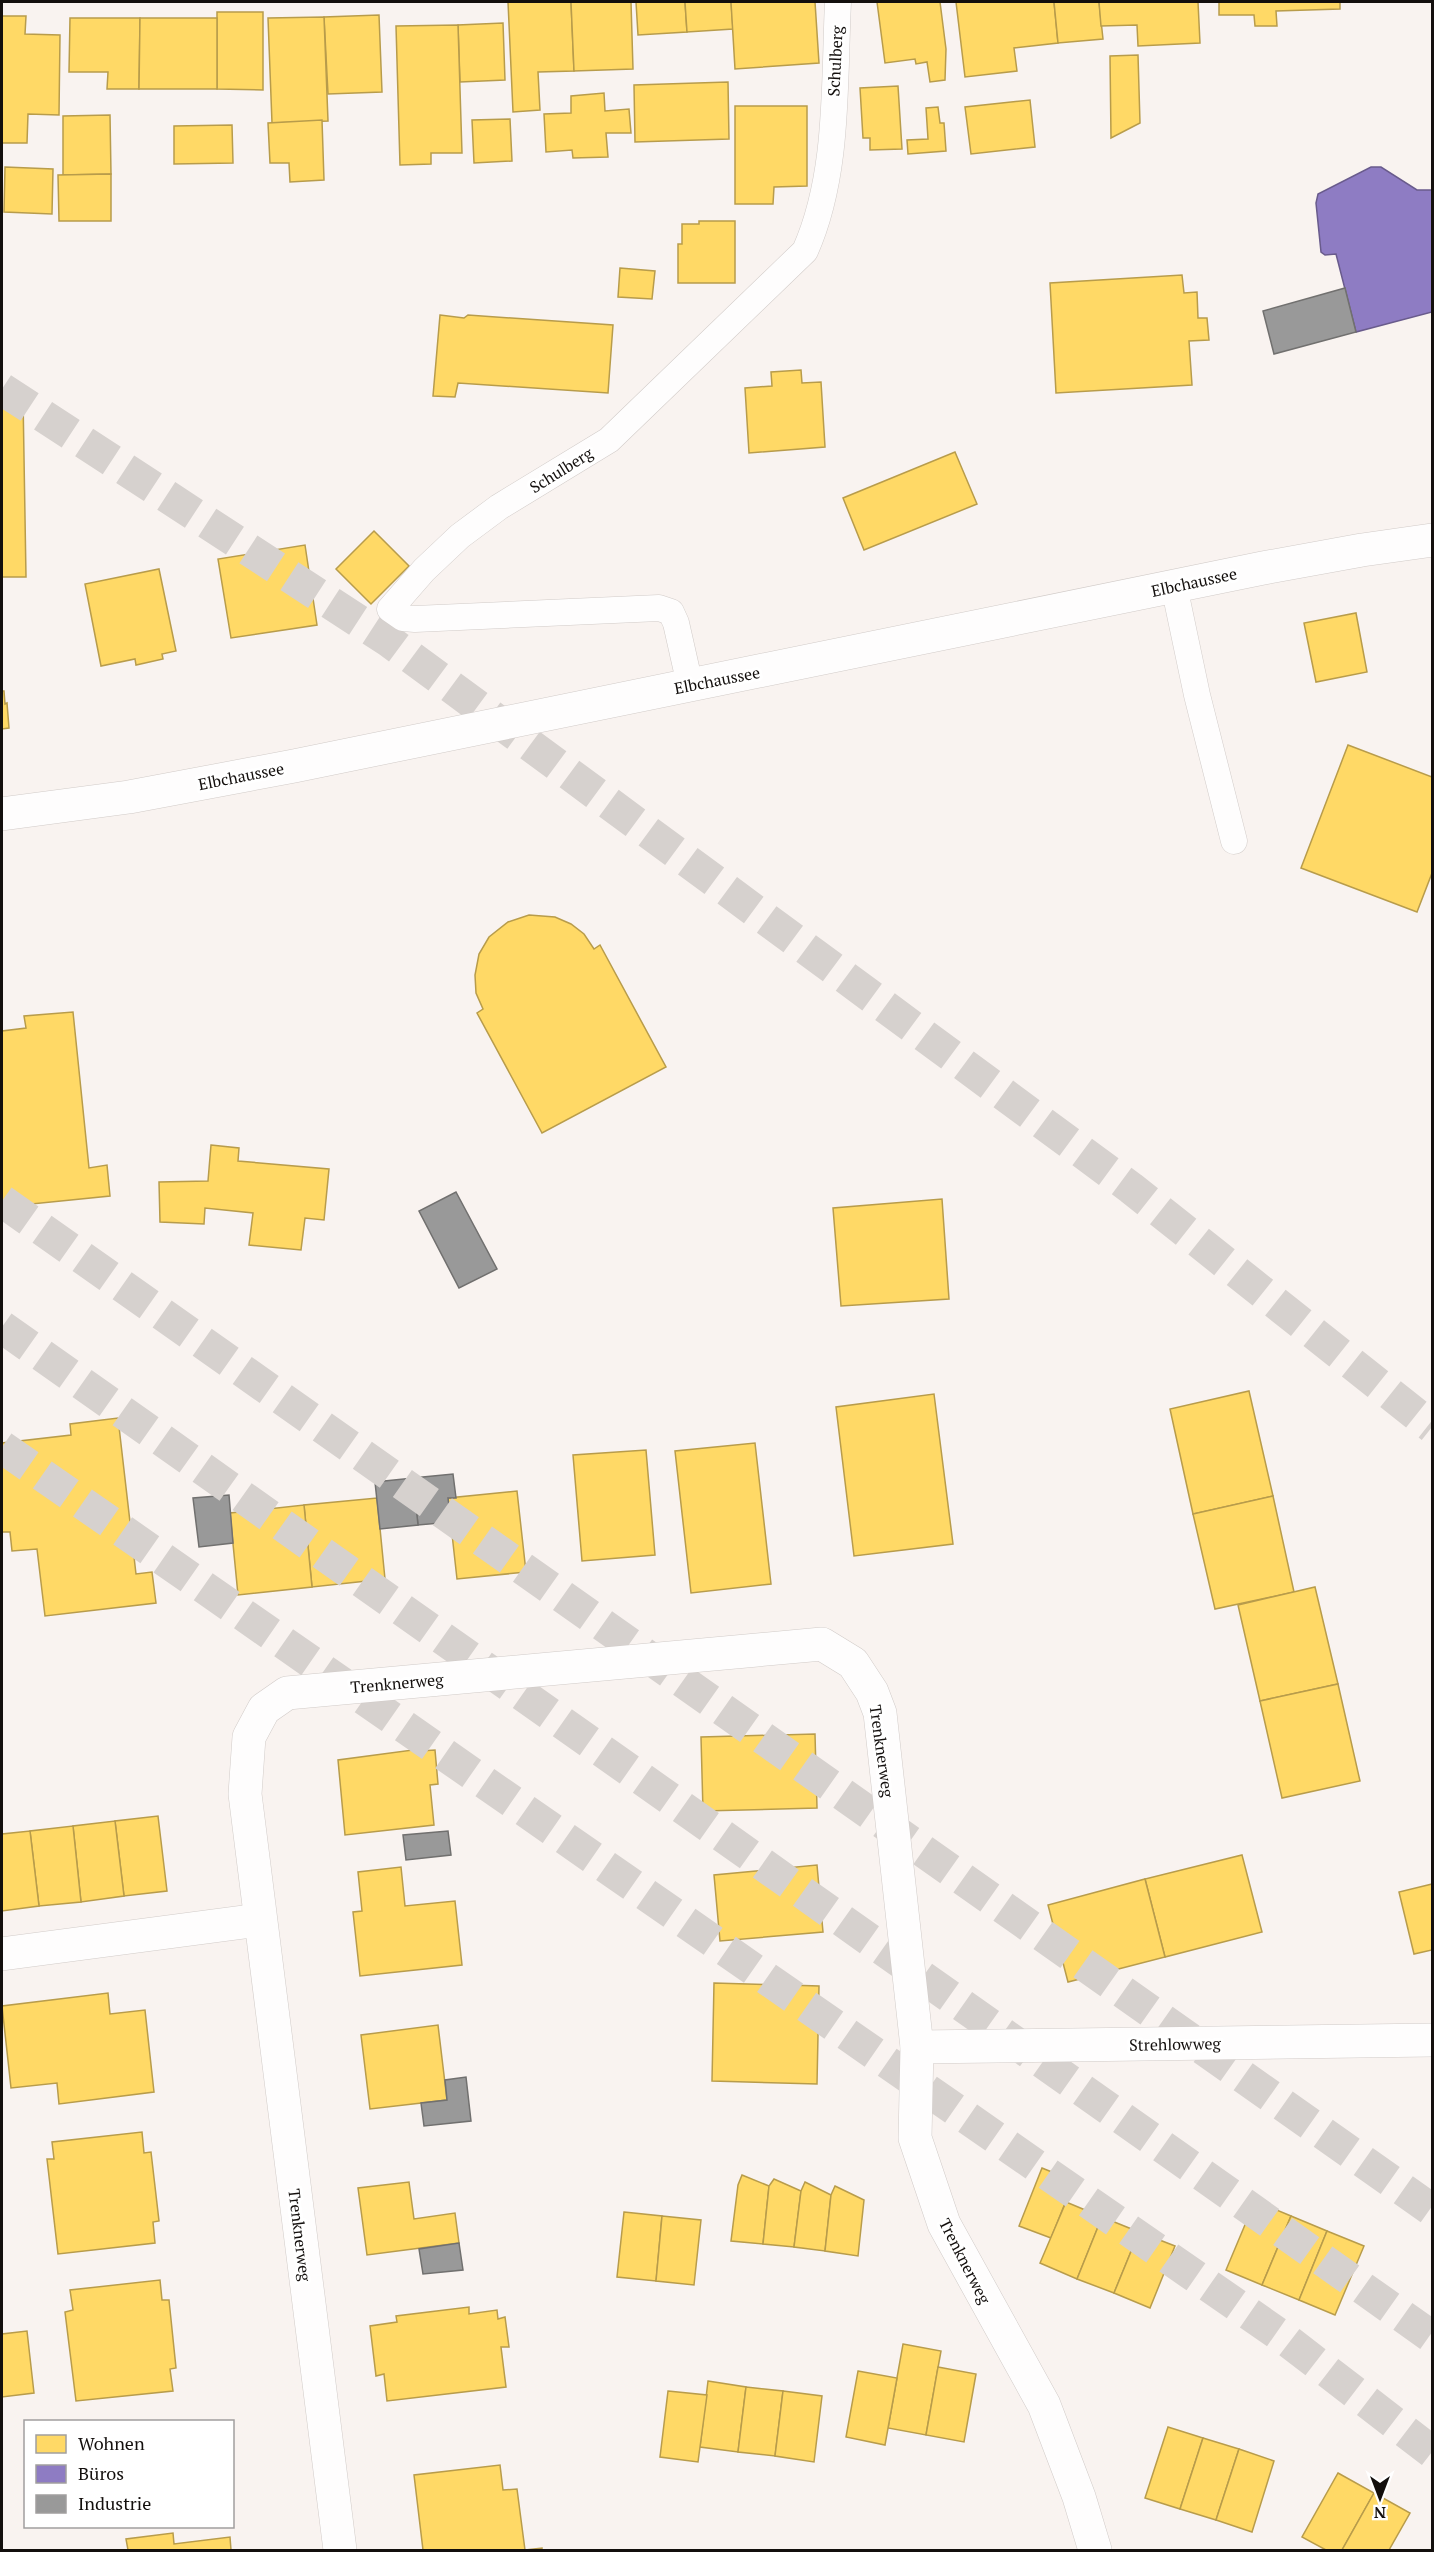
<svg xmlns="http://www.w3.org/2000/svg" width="1434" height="2552" viewBox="0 0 1434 2552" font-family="'PT Serif',serif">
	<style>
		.homes { fill: #ffd966; stroke: #b89c4b; stroke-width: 1.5 }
		.offices { fill: #8e7cc3; stroke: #695b8c; stroke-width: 1.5 }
		.industry { fill: #999; stroke: #71706f; stroke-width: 1.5 }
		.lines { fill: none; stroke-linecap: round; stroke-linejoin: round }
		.motorway-tunnel { stroke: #d6d1ce; stroke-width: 33; stroke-dasharray: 33 16; stroke-linecap: butt }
		.service-casing { stroke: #d1cbc8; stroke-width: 27 }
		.minor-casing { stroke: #d1cbc8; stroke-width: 34 }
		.secondary-casing { stroke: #d1cbc8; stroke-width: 34 }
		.service { stroke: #fefdfd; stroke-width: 26 }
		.minor { stroke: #fefdfd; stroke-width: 33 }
		.secondary { stroke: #fefdfd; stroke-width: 33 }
		.labels { text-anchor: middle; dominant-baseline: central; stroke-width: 6; stroke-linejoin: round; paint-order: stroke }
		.street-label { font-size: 16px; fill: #130f0d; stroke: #fff }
	</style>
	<rect width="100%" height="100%" fill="#f9f3f0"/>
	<g class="homes">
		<path d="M 508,2 L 571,2 L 574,71 L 538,72 L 540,110 L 513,112 Z"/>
		<path d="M 571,2 L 631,2 L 633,69 L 574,71 Z"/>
		<path d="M 636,2 L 685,2 L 687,32 L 638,35 Z"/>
		<path d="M 685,2 L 731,2 L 733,29 L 687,32 Z"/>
		<path d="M 731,2 L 815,2 L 819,63 L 735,69 Z"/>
		<path d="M 877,2 L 940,2 L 946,49 L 945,80 L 930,82 L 927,62 L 916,64 L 915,59 L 885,63 Z"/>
		<path d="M 956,2 L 1054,2 L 1058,43 L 1014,48 L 1017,71 L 965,77 Z"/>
		<path d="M 1054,2 L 1099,2 L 1103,39 L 1058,43 Z"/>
		<path d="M 1099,2 L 1198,2 L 1200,43 L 1138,46 L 1137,25 L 1101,26 Z"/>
		<path d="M 1219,2 L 1340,2 L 1340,9 L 1276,11 L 1277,26 L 1255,26 L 1254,15 L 1219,15 Z"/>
		<path d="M 217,12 L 263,12 L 263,90 L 217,89 Z"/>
		<path d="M 379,15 L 382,92 L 328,94 L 324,17 Z"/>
		<path d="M 2,16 L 26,16 L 25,34 L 60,35 L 59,115 L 28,114 L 27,143 L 2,143 Z"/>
		<path d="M 324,17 L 328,121 L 272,123 L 268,18 Z"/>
		<path d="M 70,18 L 140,18 L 139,89 L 107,89 L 108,72 L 69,72 Z"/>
		<path d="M 140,18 L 217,18 L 217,89 L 139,89 Z"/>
		<path d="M 503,23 L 505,80 L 460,82 L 458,25 Z"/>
		<path d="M 458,25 L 462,153 L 431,153 L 431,164 L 400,165 L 396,26 Z"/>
		<path d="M 1138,55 L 1140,123 L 1111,138 L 1110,56 Z"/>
		<path d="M 728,82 L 729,139 L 635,142 L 634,85 Z"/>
		<path d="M 898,86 L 902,149 L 870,150 L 870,138 L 863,138 L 860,88 Z"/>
		<path d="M 604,93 L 605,111 L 629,109 L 631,133 L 606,133 L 608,157 L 573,158 L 572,150 L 546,152 L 544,114 L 571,113 L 571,96 Z"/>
		<path d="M 1030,100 L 1035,147 L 971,154 L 965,107 Z"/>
		<path d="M 735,106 L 807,106 L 807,186 L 774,187 L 773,204 L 735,204 Z"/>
		<path d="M 938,107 L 940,123 L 944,123 L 946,151 L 908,154 L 907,140 L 928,139 L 926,108 Z"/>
		<path d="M 110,115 L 111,174 L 63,175 L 63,116 Z"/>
		<path d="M 510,119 L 512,161 L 474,163 L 472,120 Z"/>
		<path d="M 322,120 L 324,180 L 290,182 L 289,163 L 270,163 L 268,123 Z"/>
		<path d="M 232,125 L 233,163 L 174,164 L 174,126 Z"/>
		<path d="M 5,167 L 53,169 L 52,214 L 4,212 Z"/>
		<path d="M 111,174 L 111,221 L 59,221 L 58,175 Z"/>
		<path d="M 699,221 L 735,221 L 735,283 L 678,283 L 678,244 L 682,244 L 682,224 L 699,224 Z"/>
		<path d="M 620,268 L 655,271 L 652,299 L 618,297 Z"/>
		<path d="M 1182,275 L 1184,293 L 1197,292 L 1198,318 L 1207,318 L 1209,340 L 1189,341 L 1192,385 L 1056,393 L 1050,283 Z"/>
		<path d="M 440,315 L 464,318 L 468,315 L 613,325 L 608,393 L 458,383 L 455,397 L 433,396 Z"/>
		<path d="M 801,370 L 802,383 L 821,382 L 825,447 L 749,453 L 745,388 L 772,386 L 771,372 Z"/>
		<path d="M 2,397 L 23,397 L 26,577 L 2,577 Z"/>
		<path d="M 955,452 L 977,504 L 864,550 L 843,498 Z"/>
		<path d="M 374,531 L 409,566 L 371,604 L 336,569 Z"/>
		<path d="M 305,545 L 317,625 L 231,638 L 218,559 Z"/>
		<path d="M 159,569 L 176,651 L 162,654 L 163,659 L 136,665 L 135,659 L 101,666 L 85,584 Z"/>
		<path d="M 1356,613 L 1367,672 L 1316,682 L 1304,623 Z"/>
		<path d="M 2,691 L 4,691 L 5,704 L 7,703 L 9,728 L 2,729 Z"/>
		<path d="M 1348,745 L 1432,777 L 1432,873 L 1417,912 L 1301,868 Z"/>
		<path d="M 529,915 L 555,917 L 571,924 L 584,934 L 594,949 L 600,945 L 666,1067 L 542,1133 L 477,1013 L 483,1009 L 476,993 L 475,975 L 479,954 L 489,937 L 508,922 Z"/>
		<path d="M 73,1012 L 89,1168 L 107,1165 L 110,1196 L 2,1207 L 2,1031 L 26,1028 L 24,1016 Z"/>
		<path d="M 211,1145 L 239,1148 L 238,1161 L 329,1169 L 324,1220 L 305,1218 L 301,1250 L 249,1245 L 253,1213 L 205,1208 L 204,1224 L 160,1222 L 159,1182 L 208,1181 Z"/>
		<path d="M 942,1199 L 949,1299 L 841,1306 L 833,1208 Z"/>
		<path d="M 1249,1391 L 1273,1496 L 1193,1514 L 1170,1409 Z"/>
		<path d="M 934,1394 L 953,1544 L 854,1556 L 836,1407 Z"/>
		<path d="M 118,1418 L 136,1574 L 152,1572 L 156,1603 L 45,1616 L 37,1549 L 12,1551 L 10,1532 L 2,1532 L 2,1443 L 71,1435 L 70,1424 Z"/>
		<path d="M 755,1443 L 771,1584 L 691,1593 L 675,1451 Z"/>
		<path d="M 646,1450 L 655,1555 L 582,1561 L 573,1455 Z"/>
		<path d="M 517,1491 L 526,1572 L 457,1579 L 448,1498 Z"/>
		<path d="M 1273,1496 L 1294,1592 L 1215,1609 L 1193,1514 Z"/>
		<path d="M 377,1498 L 385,1579 L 312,1587 L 304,1505 Z"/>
		<path d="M 304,1505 L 312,1587 L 238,1595 L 230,1513 Z"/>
		<path d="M 1315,1587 L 1338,1684 L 1260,1701 L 1238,1605 Z"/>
		<path d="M 1338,1684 L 1360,1781 L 1282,1798 L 1260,1701 Z"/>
		<path d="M 815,1734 L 817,1808 L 703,1811 L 701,1737 Z"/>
		<path d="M 420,1749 L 420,1751 L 435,1750 L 438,1784 L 430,1785 L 434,1825 L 345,1835 L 338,1760 Z"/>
		<path d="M 158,1816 L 167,1891 L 124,1896 L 115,1821 Z"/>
		<path d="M 115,1821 L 124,1896 L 81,1902 L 73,1826 Z"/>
		<path d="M 73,1826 L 81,1902 L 39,1906 L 30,1831 Z"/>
		<path d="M 30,1831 L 39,1906 L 2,1911 L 2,1834 Z"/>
		<path d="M 1242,1855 L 1262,1932 L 1165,1957 L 1145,1879 Z"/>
		<path d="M 817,1865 L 823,1932 L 720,1941 L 714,1875 Z"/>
		<path d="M 401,1867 L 405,1906 L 455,1901 L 462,1965 L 360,1976 L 353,1912 L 362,1911 L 358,1872 Z"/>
		<path d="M 1145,1879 L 1165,1957 L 1068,1982 L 1048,1905 Z"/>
		<path d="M 1432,1884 L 1432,1950 L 1414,1954 L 1399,1892 Z"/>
		<path d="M 714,1983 L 819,1986 L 817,2084 L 712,2081 Z"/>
		<path d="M 108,1993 L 110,2014 L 145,2010 L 154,2092 L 59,2104 L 57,2083 L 11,2088 L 2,2006 Z"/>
		<path d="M 438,2025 L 447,2100 L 370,2109 L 361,2035 Z"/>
		<path d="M 142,2132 L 144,2153 L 151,2152 L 159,2221 L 153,2222 L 155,2243 L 58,2254 L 47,2159 L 54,2159 L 52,2142 Z"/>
		<path d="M 1042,2168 L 1074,2181 L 1051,2238 L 1019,2226 Z"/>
		<path d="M 742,2175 L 769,2186 L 763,2244 L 731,2241 L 738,2185 Z"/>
		<path d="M 774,2179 L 801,2191 L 794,2247 L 763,2244 L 769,2186 Z"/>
		<path d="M 409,2182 L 414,2219 L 455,2213 L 459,2243 L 367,2255 L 358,2188 Z"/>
		<path d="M 805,2182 L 831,2195 L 825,2251 L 794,2247 L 801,2191 Z"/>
		<path d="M 835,2186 L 864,2200 L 858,2256 L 825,2251 L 831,2195 Z"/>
		<path d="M 1255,2201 L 1291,2216 L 1262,2285 L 1226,2270 Z"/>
		<path d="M 1066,2202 L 1102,2217 L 1077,2279 L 1040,2263 Z"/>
		<path d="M 624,2212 L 662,2216 L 656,2281 L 617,2277 Z"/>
		<path d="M 662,2216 L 701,2220 L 694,2285 L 656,2281 Z"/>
		<path d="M 1291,2216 L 1327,2231 L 1299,2300 L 1262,2285 Z"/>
		<path d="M 1102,2217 L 1139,2232 L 1114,2293 L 1077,2279 Z"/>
		<path d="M 1327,2231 L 1364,2246 L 1335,2315 L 1299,2300 Z"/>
		<path d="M 1139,2232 L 1175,2246 L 1150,2308 L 1114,2293 Z"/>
		<path d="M 160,2280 L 162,2300 L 169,2300 L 176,2368 L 170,2369 L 173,2391 L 76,2401 L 65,2312 L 73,2310 L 70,2290 Z"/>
		<path d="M 469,2307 L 469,2314 L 497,2310 L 498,2319 L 505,2317 L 509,2347 L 501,2347 L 506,2387 L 387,2401 L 384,2374 L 376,2376 L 370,2326 L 397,2322 L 396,2316 Z"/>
		<path d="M 27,2331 L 34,2393 L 2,2397 L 2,2334 Z"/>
		<path d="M 903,2344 L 941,2351 L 926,2435 L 888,2428 Z"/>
		<path d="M 938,2367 L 976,2374 L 964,2442 L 926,2435 Z"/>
		<path d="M 858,2371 L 897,2378 L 885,2445 L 846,2437 Z"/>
		<path d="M 708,2381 L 746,2387 L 738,2452 L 700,2447 Z"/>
		<path d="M 746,2387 L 783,2391 L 775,2456 L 738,2452 Z"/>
		<path d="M 668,2391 L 707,2395 L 698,2462 L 660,2457 Z"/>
		<path d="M 783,2391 L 822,2396 L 814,2462 L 775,2456 Z"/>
		<path d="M 1168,2427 L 1203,2438 L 1180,2509 L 1145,2498 Z"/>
		<path d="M 1203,2438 L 1239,2449 L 1216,2520 L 1180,2509 Z"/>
		<path d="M 1239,2449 L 1274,2461 L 1252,2532 L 1216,2520 Z"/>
		<path d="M 500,2465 L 503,2490 L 517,2489 L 525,2550 L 542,2548 L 542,2550 L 423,2550 L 414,2475 Z"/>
		<path d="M 1338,2473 L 1374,2493 L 1342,2550 L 1326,2550 L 1302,2537 Z"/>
		<path d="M 1374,2493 L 1410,2513 L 1389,2550 L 1342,2550 Z"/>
		<path d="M 173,2533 L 174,2544 L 230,2537 L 231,2550 L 128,2550 L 126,2539 Z"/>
	</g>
	<path class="offices" d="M 1371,167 L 1381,167 L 1417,190 L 1432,190 L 1432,312 L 1356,332 L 1336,254 L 1325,255 L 1321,252 L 1316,203 L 1318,194 Z"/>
	<g class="industry">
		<path d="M 1345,288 L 1356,332 L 1274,354 L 1263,311 Z"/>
		<path d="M 456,1192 L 497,1269 L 459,1288 L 419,1211 Z"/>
		<path d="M 453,1474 L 456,1498 L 448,1498 L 451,1522 L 418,1525 L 413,1478 Z"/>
		<path d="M 413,1478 L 418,1525 L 380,1529 L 375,1482 Z"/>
		<path d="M 229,1495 L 233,1543 L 199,1547 L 193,1498 Z"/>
		<path d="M 448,1831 L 451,1855 L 406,1860 L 403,1835 Z"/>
		<path d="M 466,2077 L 471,2121 L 424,2126 L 421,2103 L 447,2100 L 445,2080 Z"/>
		<path d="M 459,2243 L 463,2270 L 423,2274 L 419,2249 Z"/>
	</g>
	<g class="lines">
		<g class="motorway-tunnel">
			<path d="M 2,389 L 389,641 L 1131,1188 L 1432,1427"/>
			<path d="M 2,1201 L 1432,2210"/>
			<path d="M 2,1327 L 1432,2337"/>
			<path d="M 2,1447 L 1284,2338 L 1432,2452"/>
		</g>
		<g class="service-casing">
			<g id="service">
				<path d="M 1174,586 L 1197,695 L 1234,841"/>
				<path d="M 690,685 L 676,623 L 671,612 L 659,608 L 415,619 L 403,618 L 390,609 L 424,570 L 460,536 L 499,507 L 609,440 L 805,251 C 839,175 834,84 838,2"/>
			</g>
		</g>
		<g class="minor-casing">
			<g id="minor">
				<path d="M 2,1954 L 259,1920"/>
				<path d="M 917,2047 L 1432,2040"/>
				<path d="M 340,2550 L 245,1794 L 249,1737 L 264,1709 L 287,1693 L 822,1644 L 853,1663 L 872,1692 L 880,1713 L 917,2047 L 915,2138 L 944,2224 L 1044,2405 L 1079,2497 L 1095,2550"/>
			</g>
		</g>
		<g class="secondary-casing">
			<path id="secondary" d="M 2,814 L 129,797 L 294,766 L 1263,568 L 1362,550 L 1432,540"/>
		</g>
		<use href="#service" class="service"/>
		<use href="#minor" class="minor"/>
		<use href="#secondary" class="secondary"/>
	</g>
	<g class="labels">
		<g class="street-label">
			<text transform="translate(835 61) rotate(-87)">Schulberg</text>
			<text transform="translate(561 470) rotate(-32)">Schulberg</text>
			<text transform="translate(1194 582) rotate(-12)">Elbchaussee</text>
			<text transform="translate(717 680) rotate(-11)">Elbchaussee</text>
			<text transform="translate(241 776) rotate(-11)">Elbchaussee</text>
			<text transform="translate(397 1683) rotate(-5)">Trenknerweg</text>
			<text transform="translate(882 1751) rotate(82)">Trenknerweg</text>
			<text transform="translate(1175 2044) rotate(-1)">Strehlowweg</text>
			<text transform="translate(300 2235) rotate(83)">Trenknerweg</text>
			<text transform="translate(965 2261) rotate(63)">Trenknerweg</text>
		</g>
	</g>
	<rect width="1434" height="2552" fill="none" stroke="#130f0d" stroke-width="6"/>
	<rect x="24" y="2420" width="210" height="108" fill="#ffffff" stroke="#a19f9e" stroke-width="1.5"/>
	<rect x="36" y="2435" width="30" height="18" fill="#ffd966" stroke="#a19f9e" stroke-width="1.5"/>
	<text x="78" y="2450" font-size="18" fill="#130f0d">Wohnen</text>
	<rect x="36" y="2465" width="30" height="18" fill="#8e7cc3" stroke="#a19f9e" stroke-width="1.5"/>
	<text x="78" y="2480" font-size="18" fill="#130f0d">Büros</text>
	<rect x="36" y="2495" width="30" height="18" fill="#999999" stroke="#a19f9e" stroke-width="1.5"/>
	<text x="78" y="2510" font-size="18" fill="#130f0d">Industrie</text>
	<g transform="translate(1380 2498) rotate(180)" stroke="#ffffff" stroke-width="4.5" paint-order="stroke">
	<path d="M0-4.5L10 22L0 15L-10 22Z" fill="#130f0d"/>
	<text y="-9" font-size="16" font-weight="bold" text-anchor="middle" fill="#130f0d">N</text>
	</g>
</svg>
